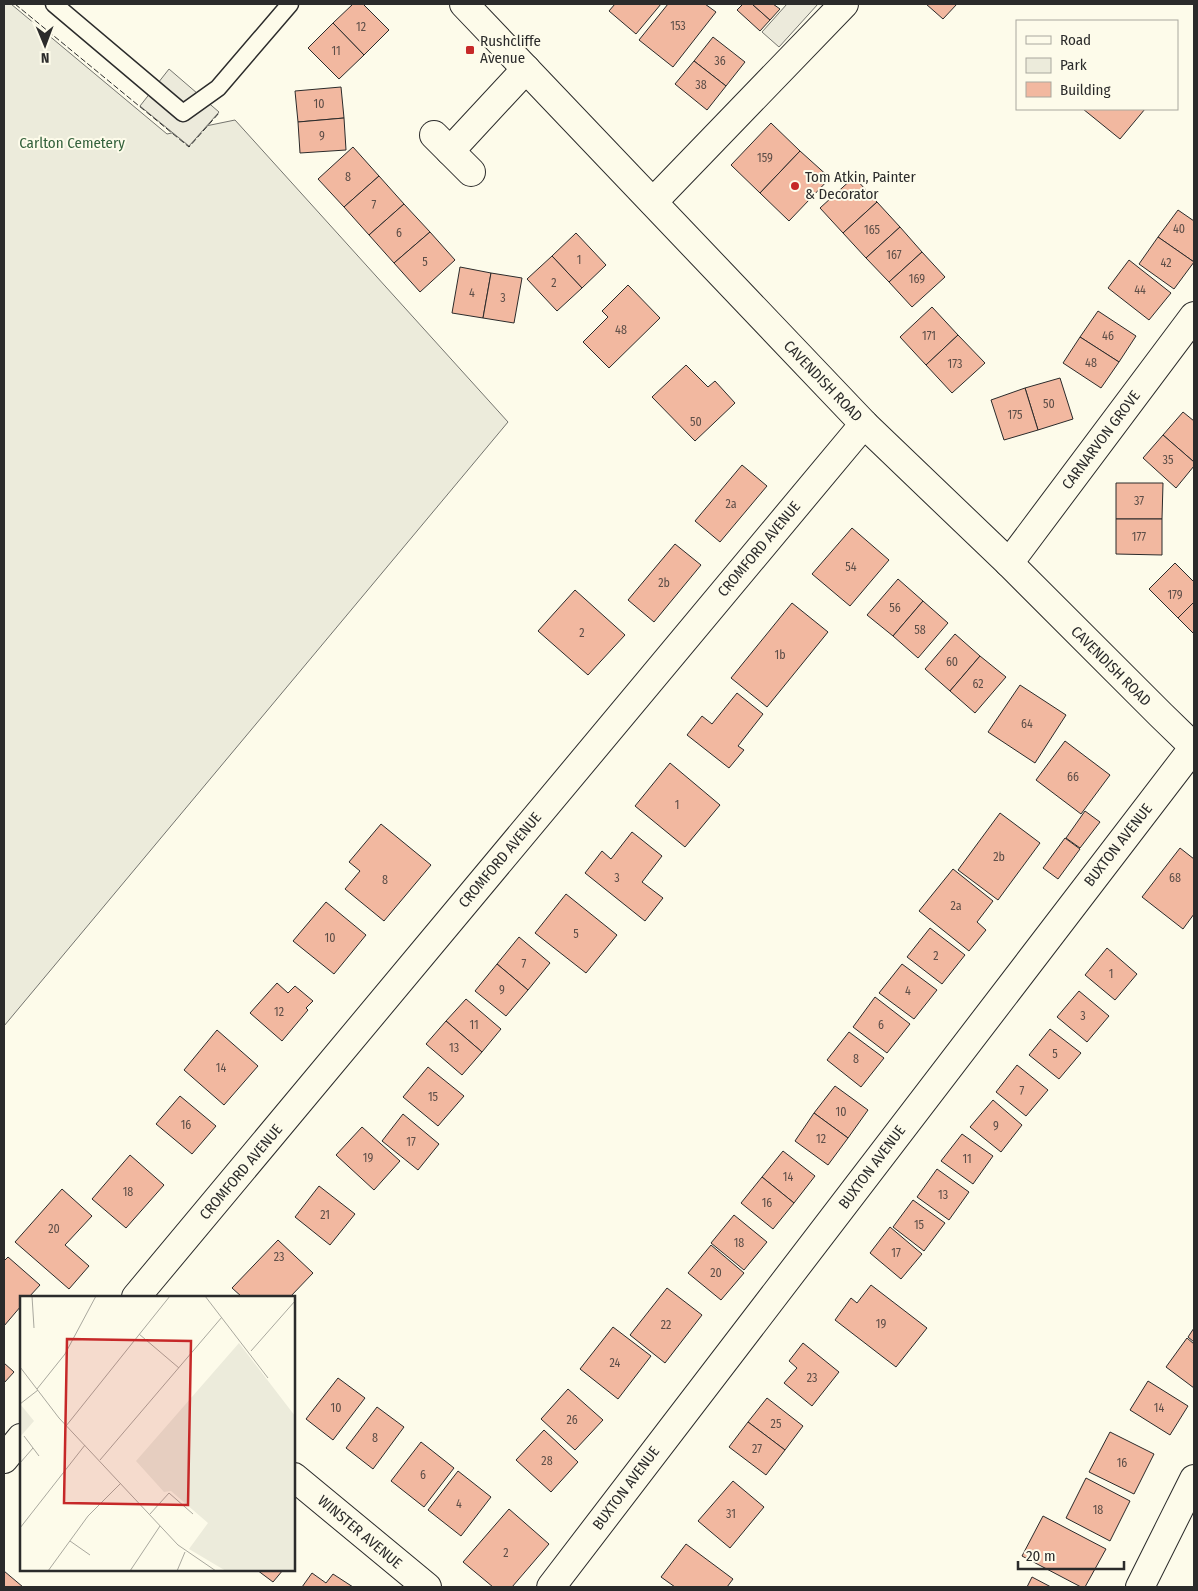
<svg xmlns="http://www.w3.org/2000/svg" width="1198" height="1591" viewBox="0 0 1198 1591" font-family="'Fira Sans Condensed',sans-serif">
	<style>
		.green { fill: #ecebdb; stroke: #74746e }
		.parking { fill: #eceadb; stroke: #74746e }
		.building { fill: #f2b8a0; stroke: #2b2b2b }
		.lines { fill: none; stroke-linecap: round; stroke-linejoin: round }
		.lane-casing { stroke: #2b2b2b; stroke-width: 19 }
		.street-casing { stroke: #2b2b2b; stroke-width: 30 }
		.secondary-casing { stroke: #2b2b2b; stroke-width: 30 }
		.lane { stroke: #fdfbea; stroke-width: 16 }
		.street { stroke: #fdfbea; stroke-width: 28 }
		.secondary { stroke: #fdfbea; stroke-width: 28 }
		.fence { stroke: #2b2b2b; stroke-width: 1; stroke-dasharray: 6 2.5; stroke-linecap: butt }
		.poi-dot { fill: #c62828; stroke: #fdfbea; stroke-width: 2 }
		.labels { text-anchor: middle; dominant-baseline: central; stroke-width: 4; stroke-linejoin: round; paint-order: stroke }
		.number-label { font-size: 12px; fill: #5d4e48 }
		.poi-label { font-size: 15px; fill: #2b2b2b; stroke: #fdfbea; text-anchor: start }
		.park-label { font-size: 15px; fill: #34623c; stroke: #fdfbea }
		.street-label { font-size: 15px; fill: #2b2b2b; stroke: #fdfbea }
		.inset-road { fill: none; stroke: #a9a89e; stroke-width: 1 }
		.view { fill: #c62828; fill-opacity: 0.15; stroke: #c62828; stroke-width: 2.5 }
		.inset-edge { fill: none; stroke: #2b2b2b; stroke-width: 2.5 }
	</style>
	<rect width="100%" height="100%" fill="#fdfbea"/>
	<path class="green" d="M 4,4 L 11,4 L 167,134 L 235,120 L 508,422 L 4,1026 Z"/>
	<g class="parking">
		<path d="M 787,4 L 818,4 L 779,47 L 762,32 Z"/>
		<path d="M 169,69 L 219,112 L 189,146 L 140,106 Z"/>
	</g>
	<g class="building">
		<path d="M 353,4 L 363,4 L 389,30 L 364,55 L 333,23 Z"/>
		<path d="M 615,4 L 661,4 L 636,34 L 609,11 Z"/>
		<path d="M 668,4 L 705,4 L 716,12 L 673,67 L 639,40 Z"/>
		<path d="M 743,4 L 752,4 L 770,20 L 760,31 L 737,10 Z"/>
		<path d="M 752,4 L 773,4 L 780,9 L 770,20 Z"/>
		<path d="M 926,4 L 957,4 L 943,19 Z"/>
		<path d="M 333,23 L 364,55 L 339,79 L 308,48 Z"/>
		<path d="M 713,37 L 745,62 L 726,86 L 694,61 Z"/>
		<path d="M 694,61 L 726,86 L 707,110 L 675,84 Z"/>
		<path d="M 341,87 L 344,118 L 298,122 L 295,91 Z"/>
		<path d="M 1083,109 L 1145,109 L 1120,139 Z"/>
		<path d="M 344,118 L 346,150 L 300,153 L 298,122 Z"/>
		<path d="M 771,123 L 800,151 L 760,193 L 731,165 Z"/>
		<path d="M 353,147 L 379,176 L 344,207 L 318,179 Z"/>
		<path d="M 800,151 L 830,178 L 789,221 L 760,193 Z"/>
		<path d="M 379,176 L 404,204 L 369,235 L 344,207 Z"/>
		<path d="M 854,177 L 877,202 L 843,233 L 820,208 Z"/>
		<path d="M 877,202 L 900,227 L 866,258 L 843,233 Z"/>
		<path d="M 404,204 L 430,232 L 394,263 L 369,235 Z"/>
		<path d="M 1178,210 L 1194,221 L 1194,262 L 1158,237 Z"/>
		<path d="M 900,227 L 922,252 L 889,282 L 866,258 Z"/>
		<path d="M 430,232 L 455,260 L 420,292 L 394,263 Z"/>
		<path d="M 576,233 L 606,265 L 582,288 L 552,256 Z"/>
		<path d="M 1158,237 L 1194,262 L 1174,289 L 1139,264 Z"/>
		<path d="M 922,252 L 945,277 L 912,307 L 889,282 Z"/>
		<path d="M 552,256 L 582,288 L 557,311 L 527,279 Z"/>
		<path d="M 1129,260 L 1171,293 L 1149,320 L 1108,288 Z"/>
		<path d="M 460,267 L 491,273 L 483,318 L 452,313 Z"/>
		<path d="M 491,273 L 522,278 L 514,323 L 483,318 Z"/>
		<path d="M 628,285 L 660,318 L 609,368 L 583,342 L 608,317 L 602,311 Z"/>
		<path d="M 932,307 L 958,335 L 926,365 L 900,337 Z"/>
		<path d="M 1098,311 L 1136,336 L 1119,362 L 1080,337 Z"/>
		<path d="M 958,335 L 985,363 L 952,393 L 926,365 Z"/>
		<path d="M 1080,337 L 1119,362 L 1101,388 L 1063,363 Z"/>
		<path d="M 686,365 L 708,387 L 715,381 L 735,403 L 695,441 L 652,397 Z"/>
		<path d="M 1060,378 L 1073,419 L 1038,430 L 1025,388 Z"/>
		<path d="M 1025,388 L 1038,430 L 1004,440 L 991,400 Z"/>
		<path d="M 1183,412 L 1194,421 L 1194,462 L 1163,435 Z"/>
		<path d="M 1163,435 L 1194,462 L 1194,466 L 1176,488 L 1143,458 Z"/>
		<path d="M 742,465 L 767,486 L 720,542 L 695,521 Z"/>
		<path d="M 1116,483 L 1163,483 L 1162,519 L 1116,519 Z"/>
		<path d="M 1116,519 L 1162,519 L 1162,555 L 1116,554 Z"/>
		<path d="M 852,528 L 889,560 L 850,606 L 812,574 Z"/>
		<path d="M 675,544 L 701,565 L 654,622 L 628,600 Z"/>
		<path d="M 1175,563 L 1194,582 L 1194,602 L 1178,618 L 1149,589 Z"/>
		<path d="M 898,579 L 923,601 L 893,636 L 867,615 Z"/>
		<path d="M 575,590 L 625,635 L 588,675 L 538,631 Z"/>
		<path d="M 923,601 L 948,623 L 918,658 L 893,636 Z"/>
		<path d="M 1194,602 L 1194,634 L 1178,618 Z"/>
		<path d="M 792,603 L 828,632 L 767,707 L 731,678 Z"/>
		<path d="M 955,634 L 980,656 L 950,691 L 925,669 Z"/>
		<path d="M 980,656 L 1006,677 L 975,713 L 950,691 Z"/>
		<path d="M 1020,685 L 1066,715 L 1035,763 L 988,732 Z"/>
		<path d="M 737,693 L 763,714 L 738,746 L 744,750 L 729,768 L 687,735 L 702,716 L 712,724 Z"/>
		<path d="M 1065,741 L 1110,775 L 1081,814 L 1036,780 Z"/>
		<path d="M 670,763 L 720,805 L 685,847 L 635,806 Z"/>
		<path d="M 1085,811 L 1100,822 L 1080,848 L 1066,838 Z"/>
		<path d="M 1000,813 L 1040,843 L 998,900 L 958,870 Z"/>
		<path d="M 381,824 L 431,865 L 384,921 L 345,889 L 360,871 L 349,862 Z"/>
		<path d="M 632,832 L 662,856 L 642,882 L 663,898 L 645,921 L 585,873 L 602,851 L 611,859 Z"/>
		<path d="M 1065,838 L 1080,849 L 1058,879 L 1043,868 Z"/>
		<path d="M 1180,848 L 1194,859 L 1194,914 L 1183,929 L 1142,897 Z"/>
		<path d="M 953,869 L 993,901 L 977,922 L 986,930 L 969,951 L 919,911 Z"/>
		<path d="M 566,894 L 617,935 L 586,973 L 535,933 Z"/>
		<path d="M 326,902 L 366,935 L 334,974 L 293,941 Z"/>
		<path d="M 930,928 L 965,955 L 942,984 L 907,957 Z"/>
		<path d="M 519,937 L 550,963 L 528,990 L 497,964 Z"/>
		<path d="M 1107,948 L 1137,974 L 1115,1000 L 1085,975 Z"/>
		<path d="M 497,964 L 528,990 L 506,1016 L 475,991 Z"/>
		<path d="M 902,964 L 937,990 L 914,1019 L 879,993 Z"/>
		<path d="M 277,983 L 288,993 L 295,986 L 313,1001 L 306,1008 L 308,1010 L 282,1041 L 250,1013 Z"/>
		<path d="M 1079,991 L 1109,1016 L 1087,1042 L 1057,1017 Z"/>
		<path d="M 875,997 L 910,1024 L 887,1053 L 853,1027 Z"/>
		<path d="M 466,999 L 501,1029 L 482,1052 L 446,1021 Z"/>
		<path d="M 446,1021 L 482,1052 L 462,1075 L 426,1044 Z"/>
		<path d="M 1050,1029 L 1081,1053 L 1059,1079 L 1029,1055 Z"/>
		<path d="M 217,1030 L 258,1066 L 224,1105 L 184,1070 Z"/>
		<path d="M 849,1032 L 884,1058 L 861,1087 L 827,1060 Z"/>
		<path d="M 1017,1065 L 1048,1090 L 1026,1116 L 996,1092 Z"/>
		<path d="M 428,1067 L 464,1096 L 438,1126 L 403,1097 Z"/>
		<path d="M 835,1086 L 868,1110 L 848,1138 L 814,1113 Z"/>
		<path d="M 180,1096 L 216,1126 L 192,1154 L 156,1124 Z"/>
		<path d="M 993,1100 L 1022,1125 L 1001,1152 L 970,1127 Z"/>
		<path d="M 814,1113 L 848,1138 L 828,1165 L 795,1141 Z"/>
		<path d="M 403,1114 L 439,1144 L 418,1170 L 382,1141 Z"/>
		<path d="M 362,1127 L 400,1161 L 374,1190 L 336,1155 Z"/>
		<path d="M 962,1134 L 993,1156 L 973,1184 L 941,1161 Z"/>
		<path d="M 783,1151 L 815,1176 L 794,1203 L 762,1177 Z"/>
		<path d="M 130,1155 L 164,1185 L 126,1228 L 92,1199 Z"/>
		<path d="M 937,1169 L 969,1192 L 949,1220 L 917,1197 Z"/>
		<path d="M 762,1177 L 794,1203 L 773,1229 L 741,1203 Z"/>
		<path d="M 319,1186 L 355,1214 L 330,1245 L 295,1217 Z"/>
		<path d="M 62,1189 L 92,1216 L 65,1245 L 89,1266 L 69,1289 L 15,1242 Z"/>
		<path d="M 913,1200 L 945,1223 L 924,1251 L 893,1227 Z"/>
		<path d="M 734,1215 L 767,1242 L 744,1270 L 711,1243 Z"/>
		<path d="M 890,1227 L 922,1254 L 901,1279 L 870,1253 Z"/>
		<path d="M 278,1240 L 313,1273 L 290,1297 L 242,1297 L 232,1288 Z"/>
		<path d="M 711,1245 L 744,1273 L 721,1300 L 688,1273 Z"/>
		<path d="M 8,1257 L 40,1285 L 29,1297 L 21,1297 L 21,1306 L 4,1326 L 4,1261 Z"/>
		<path d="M 871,1285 L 927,1328 L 896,1367 L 835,1320 L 851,1298 L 857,1303 Z"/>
		<path d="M 667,1288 L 702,1315 L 665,1363 L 630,1335 Z"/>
		<path d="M 613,1327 L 651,1356 L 618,1399 L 580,1369 Z"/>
		<path d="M 1194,1328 L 1194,1342 L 1188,1337 Z"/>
		<path d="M 1187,1338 L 1194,1344 L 1194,1388 L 1166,1367 Z"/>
		<path d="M 803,1343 L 839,1372 L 812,1406 L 784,1383 L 797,1368 L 789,1361 Z"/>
		<path d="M 4,1363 L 14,1372 L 4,1383 Z"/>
		<path d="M 338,1378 L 365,1398 L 333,1440 L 306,1419 Z"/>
		<path d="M 1148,1381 L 1188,1406 L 1170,1435 L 1130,1410 Z"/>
		<path d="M 568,1389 L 603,1420 L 575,1450 L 541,1419 Z"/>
		<path d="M 767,1398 L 803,1426 L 785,1450 L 748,1422 Z"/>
		<path d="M 377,1407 L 404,1427 L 373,1469 L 346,1448 Z"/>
		<path d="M 748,1422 L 785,1450 L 766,1475 L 729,1447 Z"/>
		<path d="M 544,1430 L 578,1462 L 551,1492 L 516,1460 Z"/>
		<path d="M 1110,1432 L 1154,1454 L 1134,1494 L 1089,1472 Z"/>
		<path d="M 421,1442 L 454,1468 L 424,1507 L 391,1481 Z"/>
		<path d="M 458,1471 L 491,1497 L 461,1536 L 428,1510 Z"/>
		<path d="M 1086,1478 L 1130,1501 L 1110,1541 L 1066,1518 Z"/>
		<path d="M 733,1481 L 764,1507 L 730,1548 L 698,1521 Z"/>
		<path d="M 509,1509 L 549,1544 L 512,1587 L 493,1587 L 463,1562 Z"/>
		<path d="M 1043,1516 L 1106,1549 L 1085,1587 L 1081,1587 L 1022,1556 Z"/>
		<path d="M 686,1544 L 733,1579 L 727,1587 L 675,1587 L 661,1577 Z"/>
		<path d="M 257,1570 L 283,1570 L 273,1582 Z"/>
		<path d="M 4,1571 L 23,1587 L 4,1587 Z"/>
		<path d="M 312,1573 L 326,1583 L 333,1574 L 353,1587 L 302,1587 Z"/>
		<path d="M 1032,1577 L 1051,1587 L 1027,1587 Z"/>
	</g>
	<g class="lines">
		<g class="lane-casing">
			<path id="lane" d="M 54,4 L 183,113 L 218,88 L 290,4"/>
		</g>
		<g class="street-casing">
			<g id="street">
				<path d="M 434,135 L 471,172"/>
				<path d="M 450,151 L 526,69"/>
				<path d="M 653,202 L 844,4"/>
				<path d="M 1009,563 L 1194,316"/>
				<path d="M 136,1297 L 864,424"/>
				<path d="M 4,1459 L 21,1438"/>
				<path d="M 294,1477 L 427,1587"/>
				<path d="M 551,1587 L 1194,747"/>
				<path d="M 1140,1587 L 1194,1479"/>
			</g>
		</g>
		<g class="secondary-casing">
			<path id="secondary" d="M 464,4 L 864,424 L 1009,563 L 1161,715 L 1194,747"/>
		</g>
		<use href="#lane" class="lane"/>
		<use href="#street" class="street"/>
		<use href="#secondary" class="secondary"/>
		<path class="fence" d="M 15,4 L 189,147 L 219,113"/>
	</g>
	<g class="poi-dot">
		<rect x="465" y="45" width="10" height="10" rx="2.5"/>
		<circle cx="795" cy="186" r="5"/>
	</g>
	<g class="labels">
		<g class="number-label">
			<text x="678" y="26">153</text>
			<text x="361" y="27">12</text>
			<text x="336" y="51">11</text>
			<text x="720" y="61">36</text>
			<text x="701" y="85">38</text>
			<text x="319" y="104">10</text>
			<text x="322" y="136">9</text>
			<text x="765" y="158">159</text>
			<text x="348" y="177">8</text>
			<text x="374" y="205">7</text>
			<text x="1179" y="229">40</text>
			<text x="872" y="230">165</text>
			<text x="399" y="233">6</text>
			<text x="894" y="255">167</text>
			<text x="579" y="260">1</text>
			<text x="425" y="262">5</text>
			<text x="1166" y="263">42</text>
			<text x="917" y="279">169</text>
			<text x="554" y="283">2</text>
			<text x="1140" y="290">44</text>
			<text x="472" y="293">4</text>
			<text x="503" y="298">3</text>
			<text x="621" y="330">48</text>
			<text x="929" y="336">171</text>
			<text x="1108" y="336">46</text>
			<text x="1091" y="363">48</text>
			<text x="955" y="364">173</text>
			<text x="1049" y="404">50</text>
			<text x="1015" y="415">175</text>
			<text x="696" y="422">50</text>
			<text x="1168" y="460">35</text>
			<text x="1139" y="501">37</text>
			<text x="731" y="504">2a</text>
			<text x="1139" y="537">177</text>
			<text x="851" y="567">54</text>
			<text x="664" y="583">2b</text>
			<text x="1175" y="595">179</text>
			<text x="895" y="608">56</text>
			<text x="920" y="630">58</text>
			<text x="582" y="633">2</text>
			<text x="780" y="655">1b</text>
			<text x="952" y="662">60</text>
			<text x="978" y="684">62</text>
			<text x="1027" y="724">64</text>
			<text x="1073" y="777">66</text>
			<text x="677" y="805">1</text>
			<text x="999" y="857">2b</text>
			<text x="617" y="878">3</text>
			<text x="1175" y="878">68</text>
			<text x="385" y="880">8</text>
			<text x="956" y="906">2a</text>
			<text x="576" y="934">5</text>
			<text x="330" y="938">10</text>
			<text x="936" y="956">2</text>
			<text x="524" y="964">7</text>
			<text x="1111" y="974">1</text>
			<text x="502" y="990">9</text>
			<text x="908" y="991">4</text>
			<text x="279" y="1012">12</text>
			<text x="1083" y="1016">3</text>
			<text x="474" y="1025">11</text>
			<text x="881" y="1025">6</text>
			<text x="454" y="1048">13</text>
			<text x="1055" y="1054">5</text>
			<text x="856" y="1059">8</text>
			<text x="221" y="1068">14</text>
			<text x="1022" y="1091">7</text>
			<text x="433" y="1097">15</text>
			<text x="841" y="1112">10</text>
			<text x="186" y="1125">16</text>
			<text x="996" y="1126">9</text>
			<text x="821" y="1139">12</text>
			<text x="411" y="1142">17</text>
			<text x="368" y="1158">19</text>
			<text x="967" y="1159">11</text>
			<text x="788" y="1177">14</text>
			<text x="128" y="1192">18</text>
			<text x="943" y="1195">13</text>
			<text x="767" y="1203">16</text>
			<text x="325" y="1215">21</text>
			<text x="919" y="1225">15</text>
			<text x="54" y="1229">20</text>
			<text x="739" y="1243">18</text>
			<text x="896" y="1253">17</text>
			<text x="279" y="1257">23</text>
			<text x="716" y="1273">20</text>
			<text x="881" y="1324">19</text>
			<text x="666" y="1325">22</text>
			<text x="615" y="1363">24</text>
			<text x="812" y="1378">23</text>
			<text x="336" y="1408">10</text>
			<text x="1159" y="1408">14</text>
			<text x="572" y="1420">26</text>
			<text x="776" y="1424">25</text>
			<text x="375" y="1438">8</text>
			<text x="757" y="1449">27</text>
			<text x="547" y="1461">28</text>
			<text x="1122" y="1463">16</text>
			<text x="423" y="1475">6</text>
			<text x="459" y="1504">4</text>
			<text x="1098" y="1510">18</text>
			<text x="731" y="1514">31</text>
			<text x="506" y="1553">2</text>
		</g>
		<g class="poi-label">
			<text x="480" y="41">Rushcliffe<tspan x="480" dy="17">Avenue</tspan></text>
			<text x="805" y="177">Tom Atkin, Painter<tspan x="805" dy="17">&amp; Decorator</tspan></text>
		</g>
		<g class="park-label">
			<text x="72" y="143">Carlton Cemetery</text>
		</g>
		<g class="street-label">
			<text transform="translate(823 381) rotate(46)">CAVENDISH ROAD</text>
			<text transform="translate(1101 440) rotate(-53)">CARNARVON GROVE</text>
			<text transform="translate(759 549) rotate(-50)">CROMFORD AVENUE</text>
			<text transform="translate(1111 666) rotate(45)">CAVENDISH ROAD</text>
			<text transform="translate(1118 845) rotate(-52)">BUXTON AVENUE</text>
			<text transform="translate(500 860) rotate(-50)">CROMFORD AVENUE</text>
			<text transform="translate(872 1167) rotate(-53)">BUXTON AVENUE</text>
			<text transform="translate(241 1172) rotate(-50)">CROMFORD AVENUE</text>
			<text transform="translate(626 1488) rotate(-53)">BUXTON AVENUE</text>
			<text transform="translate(360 1532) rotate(40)">WINSTER AVENUE</text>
		</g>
	</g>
	<g transform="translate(20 1296)">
		<rect width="275" height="275" fill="#fdfbea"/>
		<path d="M 219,47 L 275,120 L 275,275 L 206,275 L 169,253 L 188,227 L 151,195 L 144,196 L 116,165 ZM 1,109 L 14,125 L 0,141 L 0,110 Z" fill="#ecebdb"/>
		<path class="inset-road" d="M 12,0 L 14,32M 185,0 L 248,82M 119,38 L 159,72M 231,55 L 275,5M 0,71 L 39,122 L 158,249 L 196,275M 17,93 L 45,58 L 76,0M 0,108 L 18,94M 46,130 L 150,0M 4,140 L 19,160M 80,164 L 202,21M 0,167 L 13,152M 130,218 L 149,197 L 173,218M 0,232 L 65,149M 50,245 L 70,259M 28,275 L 68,220 L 101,187M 110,275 L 140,230M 157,275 L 165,256"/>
		<path class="view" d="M 47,43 L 171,45 L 168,209 L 44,207 Z"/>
		<rect width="275" height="275" class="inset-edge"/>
	</g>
	<rect width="1198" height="1591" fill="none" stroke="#2b2b2b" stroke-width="10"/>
	<rect x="1016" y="20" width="162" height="90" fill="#fdfbea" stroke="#a9a89e"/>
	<rect x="1026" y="36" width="25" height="8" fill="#fdfbea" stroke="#a9a89e"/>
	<text x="1060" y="45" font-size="15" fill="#2b2b2b">Road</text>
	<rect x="1026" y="58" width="25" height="15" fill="#ecebdb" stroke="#a9a89e"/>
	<text x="1060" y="70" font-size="15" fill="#2b2b2b">Park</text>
	<rect x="1026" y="82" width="25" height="15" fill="#f2b8a0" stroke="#a9a89e"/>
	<text x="1060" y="95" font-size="15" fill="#2b2b2b">Building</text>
	<g transform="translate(45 45) rotate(179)" stroke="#fdfbea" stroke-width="4" paint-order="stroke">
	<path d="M0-4L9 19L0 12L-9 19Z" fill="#2b2b2b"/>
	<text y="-8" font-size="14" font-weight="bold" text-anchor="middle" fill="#2b2b2b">N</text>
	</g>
	<path d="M1018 1561v8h106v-8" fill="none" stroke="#2b2b2b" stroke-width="2.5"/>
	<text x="1026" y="1561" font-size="15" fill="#2b2b2b" stroke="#fdfbea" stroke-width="4" paint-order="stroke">20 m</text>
</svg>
